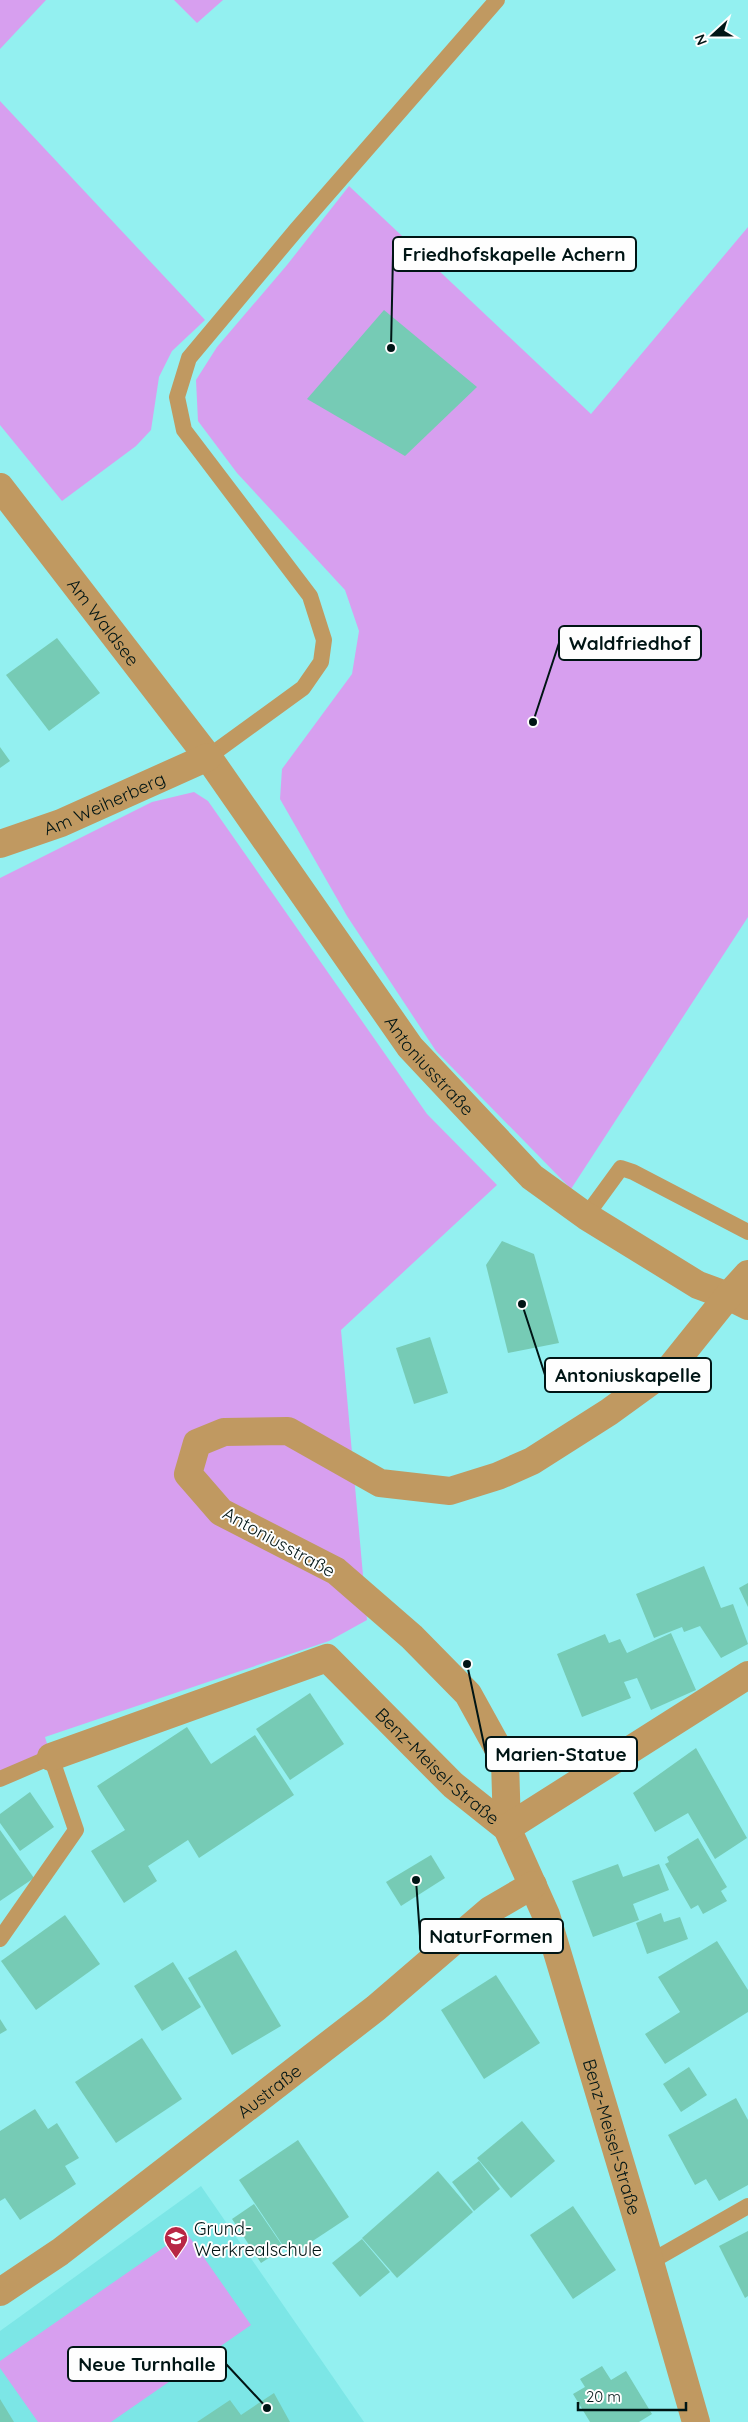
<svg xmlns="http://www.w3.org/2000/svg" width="748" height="2422" viewBox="0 0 748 2422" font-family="Quicksand,sans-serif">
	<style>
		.built { fill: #7ce6e6 }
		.green { fill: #d79fef }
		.building { fill: #76cbb5 }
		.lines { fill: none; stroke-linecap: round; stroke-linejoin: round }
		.service { stroke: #c09961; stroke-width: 16 }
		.minor { stroke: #c09961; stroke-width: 28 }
		.labels { text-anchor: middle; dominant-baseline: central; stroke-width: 4; stroke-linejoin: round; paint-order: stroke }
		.street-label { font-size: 18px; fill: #001515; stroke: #fefefe }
		.poi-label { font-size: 18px; fill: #001515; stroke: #fefefe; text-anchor: start }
		.leader { fill: none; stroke: #001515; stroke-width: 2 }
		.callout-dot { fill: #001515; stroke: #fefefe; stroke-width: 2 }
		.callout { fill: #fefefe; stroke: #001515; stroke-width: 2 }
		.callout-label { font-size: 19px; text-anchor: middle; font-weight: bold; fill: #001515 }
	</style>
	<rect width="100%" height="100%" fill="#93f0f0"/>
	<path class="built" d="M 201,2186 L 364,2422 L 0,2422 L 0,2331 Z"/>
	<g class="green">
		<path d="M 0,0 L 46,0 L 0,49 Z"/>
		<path d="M 174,0 L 223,0 L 197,23 Z"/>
		<path d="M 0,101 L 205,320 L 172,351 L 159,377 L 151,430 L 136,446 L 62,501 L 0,425 Z"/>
		<path d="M 349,186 L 591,414 L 748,227 L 748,917 L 571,1189 L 436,1051 L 347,916 L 280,799 L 282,769 L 352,674 L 359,631 L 345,590 L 237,473 L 198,421 L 196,380 L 217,347 L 287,265 Z"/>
		<path d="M 194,792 L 208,801 L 427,1114 L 497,1185 L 341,1330 L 367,1620 L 329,1641 L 45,1737 L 51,1757 L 0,1779 L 0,878 L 152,802 Z"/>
		<path d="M 186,2232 L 251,2325 L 111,2422 L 38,2422 L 0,2368 L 0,2361 Z"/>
	</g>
	<g class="building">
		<path d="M 384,310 L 477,387 L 405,456 L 307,399 Z"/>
		<path d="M 57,638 L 100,693 L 49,731 L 6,675 Z"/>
		<path d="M 0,747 L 10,761 L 0,768 Z"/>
		<path d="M 502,1241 L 534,1254 L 559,1343 L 508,1353 L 486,1265 Z"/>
		<path d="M 430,1337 L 448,1393 L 414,1404 L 396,1348 Z"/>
		<path d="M 704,1566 L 721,1608 L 733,1604 L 748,1644 L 721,1658 L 700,1626 L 684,1632 L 682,1627 L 654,1638 L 636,1594 Z"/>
		<path d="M 748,1583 L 748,1607 L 739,1588 Z"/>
		<path d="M 671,1633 L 696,1690 L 651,1710 L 637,1678 L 624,1682 L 631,1698 L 582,1717 L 557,1654 L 605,1634 L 609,1643 L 620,1639 L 627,1653 Z"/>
		<path d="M 310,1693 L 344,1744 L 290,1780 L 256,1729 Z"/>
		<path d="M 187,1727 L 211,1764 L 255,1735 L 294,1795 L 199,1858 L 188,1840 L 148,1866 L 157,1881 L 124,1903 L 91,1851 L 125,1830 L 97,1786 Z"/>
		<path d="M 696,1748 L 747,1838 L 715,1859 L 688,1813 L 655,1832 L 633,1793 Z"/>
		<path d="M 30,1792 L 54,1827 L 20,1851 L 0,1823 L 0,1814 Z"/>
		<path d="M 0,1830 L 34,1878 L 0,1901 Z"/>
		<path d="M 698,1838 L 727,1887 L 721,1891 L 727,1901 L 703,1914 L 698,1905 L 691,1909 L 665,1864 L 669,1862 L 667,1857 Z"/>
		<path d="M 431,1855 L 445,1878 L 401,1906 L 386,1882 Z"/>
		<path d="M 618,1864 L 623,1877 L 659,1864 L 669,1890 L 633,1904 L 639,1920 L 593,1937 L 572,1881 Z"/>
		<path d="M 661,1913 L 664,1922 L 680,1917 L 688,1939 L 647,1954 L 636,1923 Z"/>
		<path d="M 65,1915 L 100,1964 L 36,2010 L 1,1961 Z"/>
		<path d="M 717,1941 L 748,1990 L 748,2012 L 665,2064 L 645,2034 L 680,2012 L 658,1977 Z"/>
		<path d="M 236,1950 L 281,2026 L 232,2055 L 188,1978 Z"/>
		<path d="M 173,1962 L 201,2007 L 162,2031 L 134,1986 Z"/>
		<path d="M 496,1975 L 540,2043 L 484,2079 L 441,2010 Z"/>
		<path d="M 0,2019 L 7,2030 L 0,2034 Z"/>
		<path d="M 142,2038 L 182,2099 L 116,2143 L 75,2082 Z"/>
		<path d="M 689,2067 L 707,2095 L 681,2112 L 663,2084 Z"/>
		<path d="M 736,2098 L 748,2120 L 748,2185 L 719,2201 L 706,2179 L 695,2185 L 668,2135 Z"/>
		<path d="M 35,2109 L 48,2129 L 57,2123 L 79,2158 L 65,2166 L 76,2184 L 20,2220 L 5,2198 L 0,2201 L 0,2131 Z"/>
		<path d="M 522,2121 L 555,2161 L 511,2198 L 477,2158 Z"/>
		<path d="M 298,2140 L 349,2217 L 290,2256 L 239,2180 Z"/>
		<path d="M 479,2161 L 500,2189 L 474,2211 L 452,2182 Z"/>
		<path d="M 438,2171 L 473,2212 L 397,2278 L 362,2238 Z"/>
		<path d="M 254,2204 L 284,2248 L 261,2263 L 232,2219 Z"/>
		<path d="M 573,2206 L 616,2270 L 573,2299 L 530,2235 Z"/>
		<path d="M 748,2231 L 748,2296 L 745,2298 L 719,2246 Z"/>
		<path d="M 362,2239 L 390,2272 L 360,2297 L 332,2263 Z"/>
		<path d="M 602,2366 L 611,2380 L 626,2371 L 652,2414 L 639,2422 L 590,2422 L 573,2394 L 585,2387 L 580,2379 Z"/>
		<path d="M 274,2393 L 290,2422 L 197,2422 L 230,2400 L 241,2415 Z"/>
		<path d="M 0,2399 L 14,2422 L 0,2422 Z"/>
	</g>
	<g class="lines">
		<g class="service">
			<path d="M 208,757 L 303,688 L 321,662 L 324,640 L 310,596 L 184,430 L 177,397 L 189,358 L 297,229 L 497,0"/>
			<path d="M 586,1216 L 621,1168 L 633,1172 L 748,1232"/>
			<path d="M 0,1779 L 51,1757 L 76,1830 L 0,1939"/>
			<path d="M 650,2262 L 748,2206"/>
		</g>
		<g class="minor">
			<path id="s1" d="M 0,487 L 208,757 L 410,1047 L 532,1177 L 586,1216 L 698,1285 L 728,1296 L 748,1306"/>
			<path id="s2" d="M 0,844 L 61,823 L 208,757"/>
			<path id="s3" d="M 51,1757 L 327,1658 L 453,1785 L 507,1828 L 546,1915 L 650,2262 L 696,2422"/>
			<path d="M 507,1828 L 505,1761 L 468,1694 L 412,1637 L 336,1571 L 221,1512 L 188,1474 L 197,1443 L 224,1432 L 288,1431 L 380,1483 L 450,1491 L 498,1476 L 532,1461 L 609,1412 L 671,1367 L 728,1296 L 748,1274"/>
			<path d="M 507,1828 L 748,1675"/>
			<path id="s4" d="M 0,2292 L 60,2252 L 376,2008 L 490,1910 L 533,1885"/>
		</g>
	</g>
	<defs>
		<g id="school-pin" transform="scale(1.25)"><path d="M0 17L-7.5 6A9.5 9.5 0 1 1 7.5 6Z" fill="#b82745" stroke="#fefefe"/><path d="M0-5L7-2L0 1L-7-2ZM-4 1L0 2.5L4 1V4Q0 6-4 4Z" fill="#fff"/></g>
	</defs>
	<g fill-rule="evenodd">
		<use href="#school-pin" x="176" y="2238"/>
	</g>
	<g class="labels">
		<g class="street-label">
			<text stroke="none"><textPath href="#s1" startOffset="170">Am Waldsee</textPath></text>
			<text stroke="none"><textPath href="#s2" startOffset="112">Am Weiherberg</textPath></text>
			<text stroke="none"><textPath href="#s1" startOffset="721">Antoniusstraße</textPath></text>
			<text transform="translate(279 1542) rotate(29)">Antoniusstraße</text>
			<text stroke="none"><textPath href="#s3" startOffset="448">Benz-Meisel-Straße</textPath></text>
			<text stroke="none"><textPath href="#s4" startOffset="336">Austraße</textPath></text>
			<text stroke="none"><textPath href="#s3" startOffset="868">Benz-Meisel-Straße</textPath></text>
		</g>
		<g class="poi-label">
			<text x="194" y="2228">Grund-<tspan x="194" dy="21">Werkrealschule</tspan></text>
		</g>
	</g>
	<path class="leader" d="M391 348L393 254M533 722L559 643M522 1304L545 1375M467 1664L486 1754M416 1880L420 1936M267 2408L226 2364"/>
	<g class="callout-dot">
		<circle cx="391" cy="348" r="5"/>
		<circle cx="533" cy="722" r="5"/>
		<circle cx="522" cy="1304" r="5"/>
		<circle cx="467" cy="1664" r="5"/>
		<circle cx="416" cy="1880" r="5"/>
		<circle cx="267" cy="2408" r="5"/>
	</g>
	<g class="callout">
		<rect x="393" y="237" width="243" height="34" rx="5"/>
		<rect x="559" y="626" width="142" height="34" rx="5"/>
		<rect x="545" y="1358" width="166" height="34" rx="5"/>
		<rect x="486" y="1737" width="151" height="34" rx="5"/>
		<rect x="420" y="1919" width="143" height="34" rx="5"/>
		<rect x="68" y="2347" width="158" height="34" rx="5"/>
	</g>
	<g class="callout-label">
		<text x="514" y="261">Friedhofskapelle Achern</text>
		<text x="630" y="650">Waldfriedhof</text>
		<text x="628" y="1382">Antoniuskapelle</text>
		<text x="561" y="1761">Marien-Statue</text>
		<text x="491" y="1943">NaturFormen</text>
		<text x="147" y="2371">Neue Turnhalle</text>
	</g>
	<g transform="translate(713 35) rotate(249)" stroke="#fefefe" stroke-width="4" paint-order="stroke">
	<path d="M0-4L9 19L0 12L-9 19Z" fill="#001515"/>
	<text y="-8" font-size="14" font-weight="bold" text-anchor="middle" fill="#001515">N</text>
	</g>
	<path d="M578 2402v8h108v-8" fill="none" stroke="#001515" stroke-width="2.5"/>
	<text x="586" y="2402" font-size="15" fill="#001515" stroke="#fefefe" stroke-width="4" paint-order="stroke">20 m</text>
</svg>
